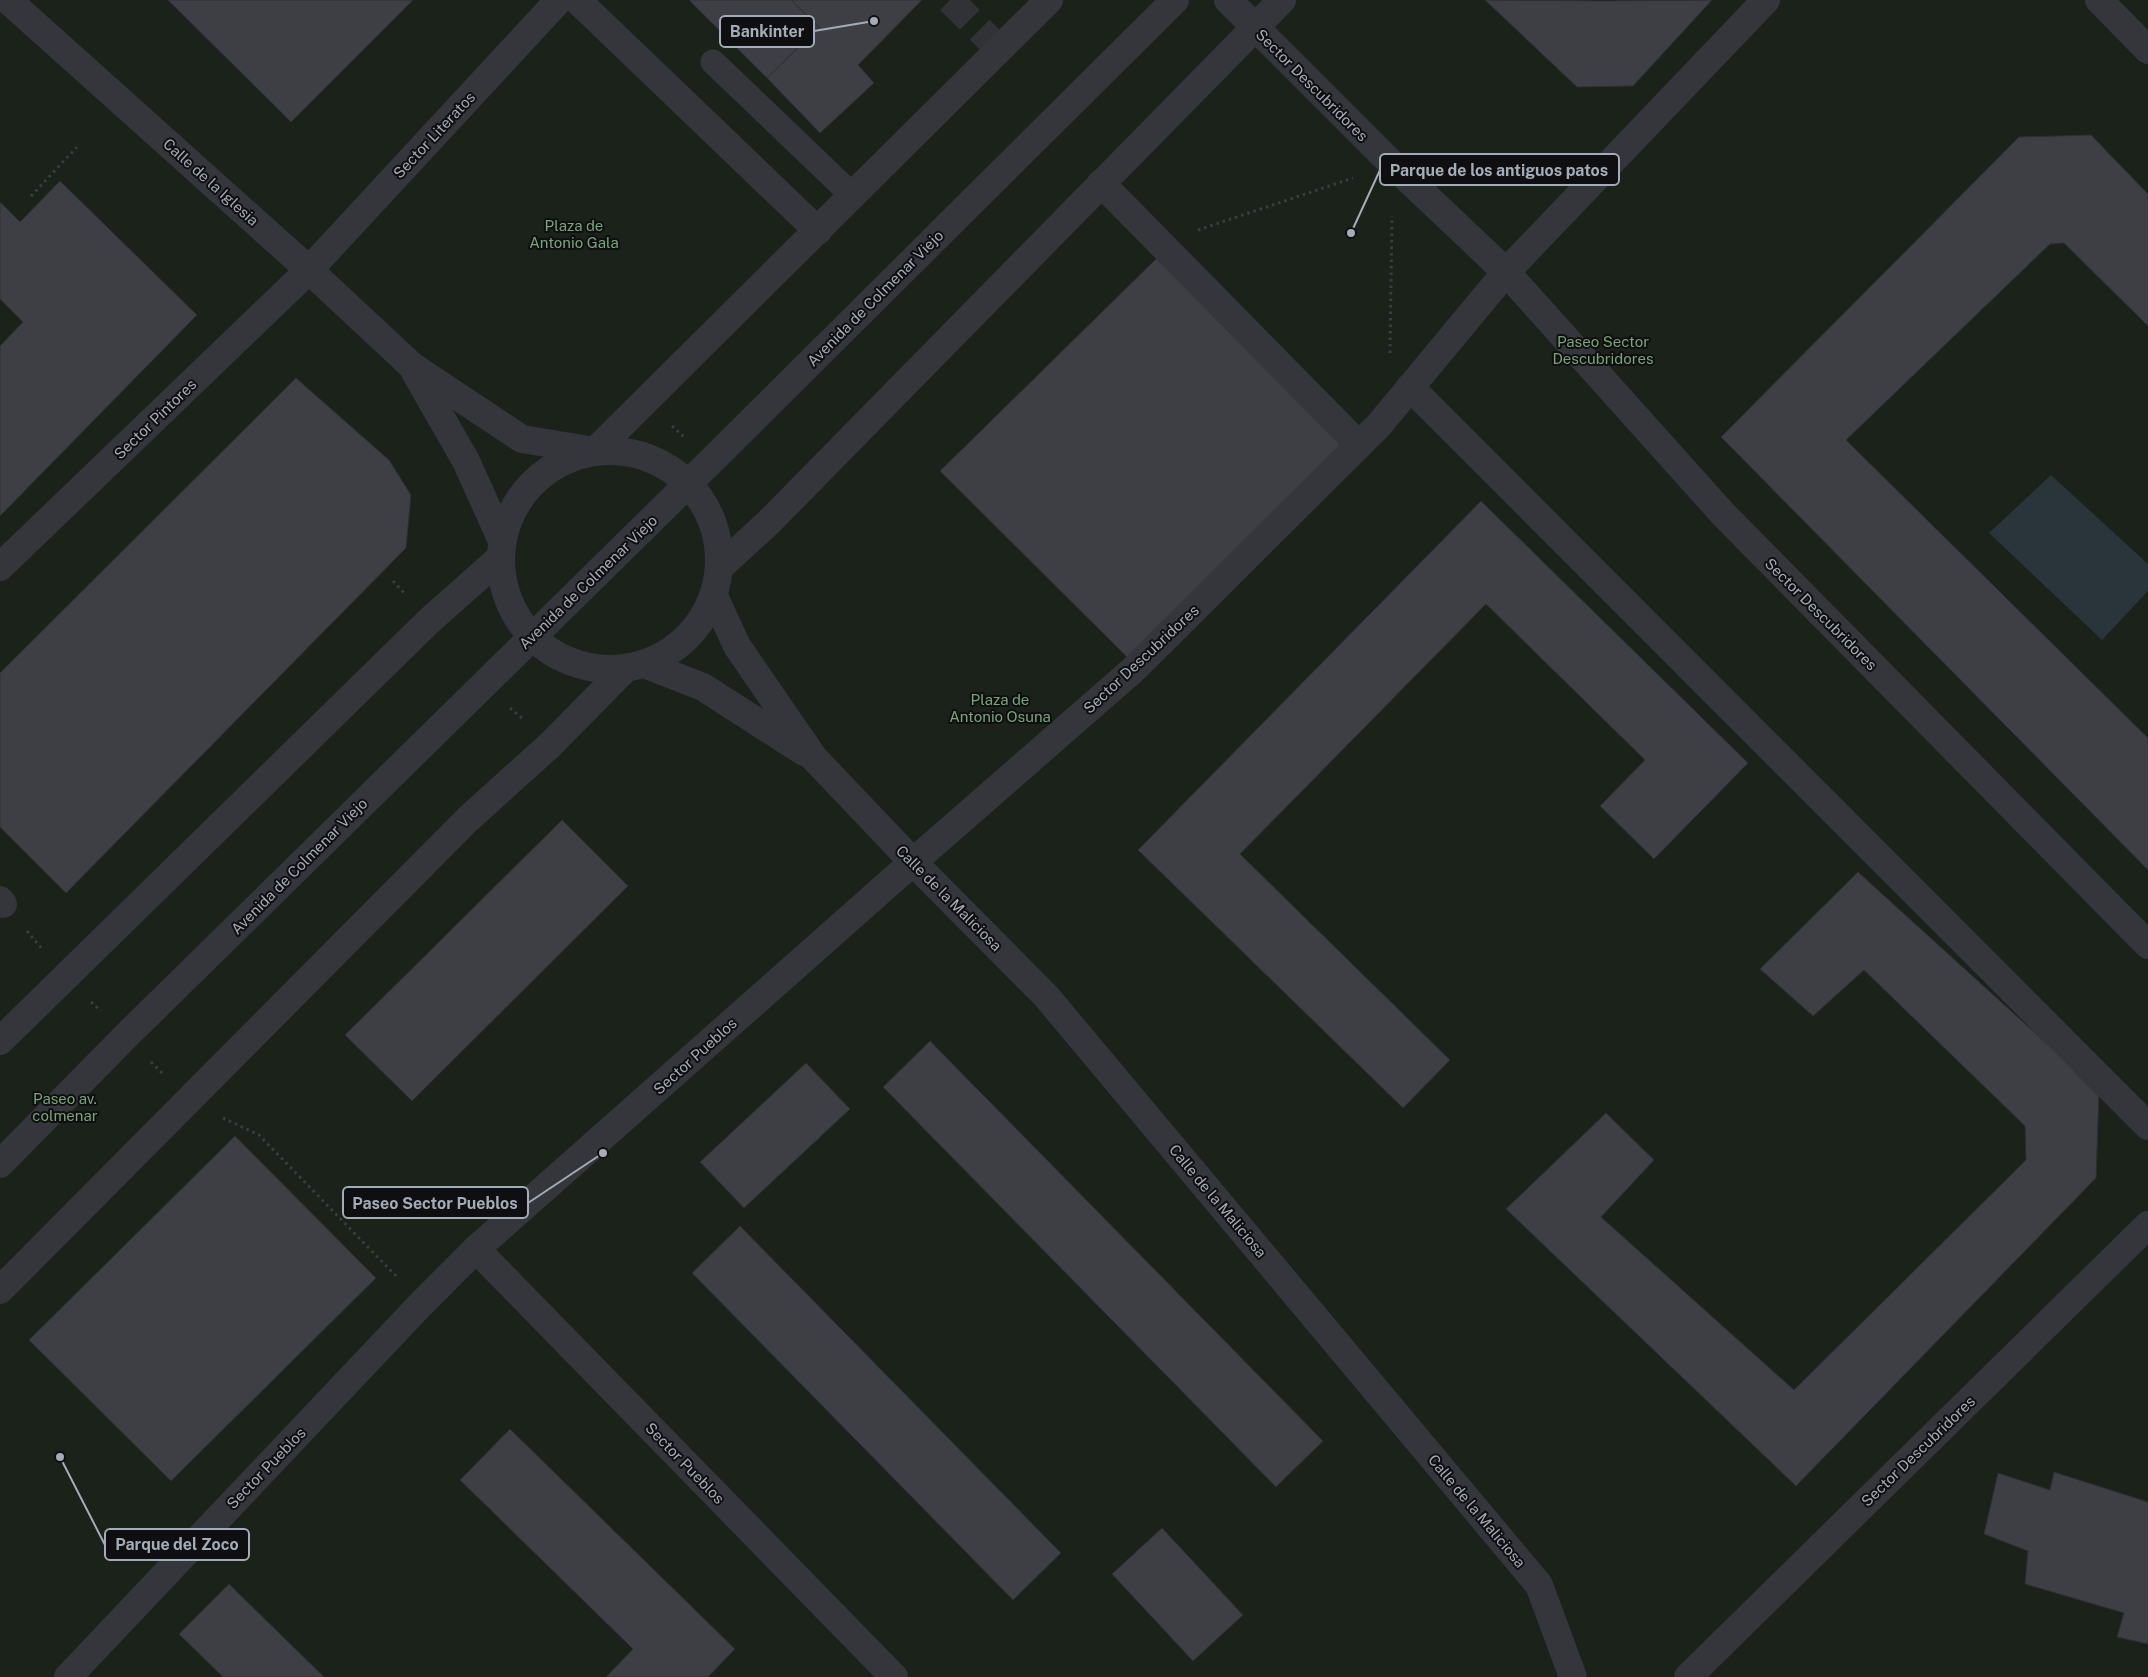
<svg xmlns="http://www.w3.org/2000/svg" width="2148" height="1677" viewBox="0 0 2148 1677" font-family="'Public Sans',sans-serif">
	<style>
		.green { fill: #1a221a }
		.water { fill: #29343b }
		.building { fill: #3e3f44; stroke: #2e2e33 }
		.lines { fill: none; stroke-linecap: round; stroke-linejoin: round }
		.pedestrian-tunnel { stroke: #313236; stroke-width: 28; stroke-dasharray: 28 14; stroke-linecap: butt }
		.path { stroke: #3b3d43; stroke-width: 3; stroke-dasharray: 2.5 4; stroke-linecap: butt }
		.service { stroke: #35363c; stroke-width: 25 }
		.pedestrian { stroke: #35363c; stroke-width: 28 }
		.minor { stroke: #35363c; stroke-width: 28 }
		.labels { text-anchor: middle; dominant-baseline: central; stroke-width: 4; stroke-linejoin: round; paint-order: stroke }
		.street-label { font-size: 15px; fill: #a4acb8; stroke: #0f0f11 }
		.park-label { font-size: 15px; fill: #7aa579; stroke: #0f0f11 }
		.leader { fill: none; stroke: #a4acb8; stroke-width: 2 }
		.callout-dot { fill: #a4acb8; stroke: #0f0f11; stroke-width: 2 }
		.callout { fill: #0f0f11; stroke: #a4acb8; stroke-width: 2 }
		.callout-label { font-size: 16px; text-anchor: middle; font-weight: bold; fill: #a4acb8 }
	</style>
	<rect width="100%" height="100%" fill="#141416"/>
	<rect class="green" x="0" y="0" width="2148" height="1677"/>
	<path class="water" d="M 2051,475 L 2148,564 L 2148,591 L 2102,640 L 1989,533 Z"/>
	<g class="building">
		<path d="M 168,0 L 413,0 L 291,122 Z"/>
		<path d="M 689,0 L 791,0 L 819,27 L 767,78 Z"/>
		<path d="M 791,0 L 922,0 L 858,65 L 874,83 L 820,133 L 767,78 L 819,27 Z"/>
		<path d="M 1485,0 L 1604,1 L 1712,0 L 1633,86 L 1577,87 Z"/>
		<path d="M 2091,135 L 2148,194 L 2148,326 L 2064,243 L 2050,244 L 1846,440 L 2148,738 L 2148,870 L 1721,437 L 2019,137 Z"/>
		<path d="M 60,181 L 197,315 L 0,516 L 0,346 L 23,322 L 0,299 L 0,202 L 20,222 Z"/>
		<path d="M 1157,258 L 1343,446 L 1130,660 L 940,471 Z"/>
		<path d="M 296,378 L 389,460 L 411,495 L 406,548 L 66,893 L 0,827 L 0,673 Z"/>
		<path d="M 1481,501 L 1748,763 L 1654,859 L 1600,806 L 1645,760 L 1486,604 L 1240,854 L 1450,1060 L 1403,1108 L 1138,850 Z"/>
		<path d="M 562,820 L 628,886 L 412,1101 L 345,1035 Z"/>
		<path d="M 1858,872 L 2099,1091 L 2096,1178 L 1796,1486 L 1506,1209 L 1606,1113 L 1654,1160 L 1601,1217 L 1794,1390 L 2026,1160 L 2025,1126 L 1864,970 L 1813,1016 L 1760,969 Z"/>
		<path d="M 930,1041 L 1323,1441 L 1276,1487 L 883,1087 Z"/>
		<path d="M 806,1063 L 850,1109 L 744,1208 L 700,1162 Z"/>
		<path d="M 235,1136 L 376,1278 L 171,1481 L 29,1340 Z"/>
		<path d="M 740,1226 L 1061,1553 L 1013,1600 L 692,1273 Z"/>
		<path d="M 510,1429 L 735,1649 L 708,1677 L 606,1677 L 633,1649 L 460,1480 Z"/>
		<path d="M 2054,1472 L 2148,1502 L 2148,1644 L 2117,1637 L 2124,1613 L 2025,1584 L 2028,1551 L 1984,1534 L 1998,1473 L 2050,1490 Z"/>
		<path d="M 1162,1528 L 1243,1615 L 1193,1661 L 1112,1574 Z"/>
		<path d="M 229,1584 L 324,1677 L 223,1677 L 179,1634 Z"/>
	</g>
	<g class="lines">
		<path class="pedestrian-tunnel" d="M 950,0 L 999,49"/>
		<g class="path">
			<path d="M 31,196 L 77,147"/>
			<path d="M 1198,230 L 1353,178"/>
			<path d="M 1390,353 L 1392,216"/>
			<path d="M 672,426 L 684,437"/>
			<path d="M 393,581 L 404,593"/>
			<path d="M 510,708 L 524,720"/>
			<path d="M 27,931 L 42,949"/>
			<path d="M 91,1002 L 101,1011"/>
			<path d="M 151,1062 L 164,1075"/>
			<path d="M 223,1118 L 259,1135 L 398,1278"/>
		</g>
		<path class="service" d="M 713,62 L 853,196"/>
		<g class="pedestrian">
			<path d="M 577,0 L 818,231"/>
			<path d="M 1228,0 L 1393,165 L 1506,272 L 1724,515 L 2148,945"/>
			<path d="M 1101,183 L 1359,445"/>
			<path d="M 1410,387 L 2148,1126"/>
			<path d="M 0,567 L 309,270 L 559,0"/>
			<path d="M 0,900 L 3,904"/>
			<path d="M 0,1164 L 126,1036 L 689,483 L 1175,0"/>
			<path d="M 476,1249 L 894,1677"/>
			<path d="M 68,1677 L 422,1303 L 476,1249 L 913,862 L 1134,669 L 1379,425 L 1506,272 L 1766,0"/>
			<path d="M 1688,1677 L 2148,1225"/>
		</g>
		<g class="minor">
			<path d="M 8,0 L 309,270 L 412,366 L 522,439 L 595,451"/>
			<path d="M 2099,0 L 2148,50"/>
			<path d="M 415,372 L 466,461 L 502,541"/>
			<path d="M 595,451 L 1049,0"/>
			<circle cx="610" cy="560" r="109"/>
			<path d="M 720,567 L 770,521 L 1282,0"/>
			<path d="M 714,596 L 737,646 L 814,758 L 913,862 L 1046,996 L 1539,1585 L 1573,1677"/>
			<path d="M 644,664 L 703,687 L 804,752"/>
			<path d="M 0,1041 L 429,621 L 500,558"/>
			<path d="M 0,1290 L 468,819 L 550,745 L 626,668"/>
		</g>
	</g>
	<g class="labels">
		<g class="street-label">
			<text transform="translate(1312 85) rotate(45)">Sector Descubridores</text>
			<text transform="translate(434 135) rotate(-47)">Sector Literatos</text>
			<text transform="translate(211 182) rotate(42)">Calle de la Iglesia</text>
			<text transform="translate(875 298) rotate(-45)">Avenida de Colmenar Viejo</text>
			<text transform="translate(155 419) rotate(-44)">Sector Pintores</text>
			<text transform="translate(588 582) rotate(-44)">Avenida de Colmenar Viejo</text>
			<text transform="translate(1821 614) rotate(45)">Sector Descubridores</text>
			<text transform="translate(1141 659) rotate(-43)">Sector Descubridores</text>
			<text transform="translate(299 866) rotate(-45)">Avenida de Colmenar Viejo</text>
			<text transform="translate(949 898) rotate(45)">Calle de la Maliciosa</text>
			<text transform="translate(695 1056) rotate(-42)">Sector Pueblos</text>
			<text transform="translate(1218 1201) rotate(50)">Calle de la Maliciosa</text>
			<text transform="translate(1918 1451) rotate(-44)">Sector Descubridores</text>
			<text transform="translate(685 1463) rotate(46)">Sector Pueblos</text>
			<text transform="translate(266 1468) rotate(-46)">Sector Pueblos</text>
			<text transform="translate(1477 1511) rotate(50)">Calle de la Maliciosa</text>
		</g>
		<g class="park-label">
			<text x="574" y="225">Plaza de<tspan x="574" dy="17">Antonio Gala</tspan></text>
			<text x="1603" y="341">Paseo Sector<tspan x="1603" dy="17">Descubridores</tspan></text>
			<text x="1000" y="699">Plaza de<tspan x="1000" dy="17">Antonio Osuna</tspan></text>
			<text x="65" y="1098">Paseo av.<tspan x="65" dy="17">colmenar</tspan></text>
		</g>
	</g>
	<path class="leader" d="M874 21L814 31M1351 233L1380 170M603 1153L528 1203M60 1457L105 1545"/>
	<g class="callout-dot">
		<circle cx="874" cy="21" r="5"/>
		<circle cx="1351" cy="233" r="5"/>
		<circle cx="603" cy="1153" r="5"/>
		<circle cx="60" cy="1457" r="5"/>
	</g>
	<g class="callout">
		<rect x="720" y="16" width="94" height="31" rx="5"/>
		<rect x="1380" y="154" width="239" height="31" rx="5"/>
		<rect x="343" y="1187" width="185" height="31" rx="5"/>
		<rect x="105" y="1529" width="144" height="31" rx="5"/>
	</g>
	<g class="callout-label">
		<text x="767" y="37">Bankinter</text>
		<text x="1499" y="176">Parque de los antiguos patos</text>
		<text x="435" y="1209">Paseo Sector Pueblos</text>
		<text x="177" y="1550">Parque del Zoco</text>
	</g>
</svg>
